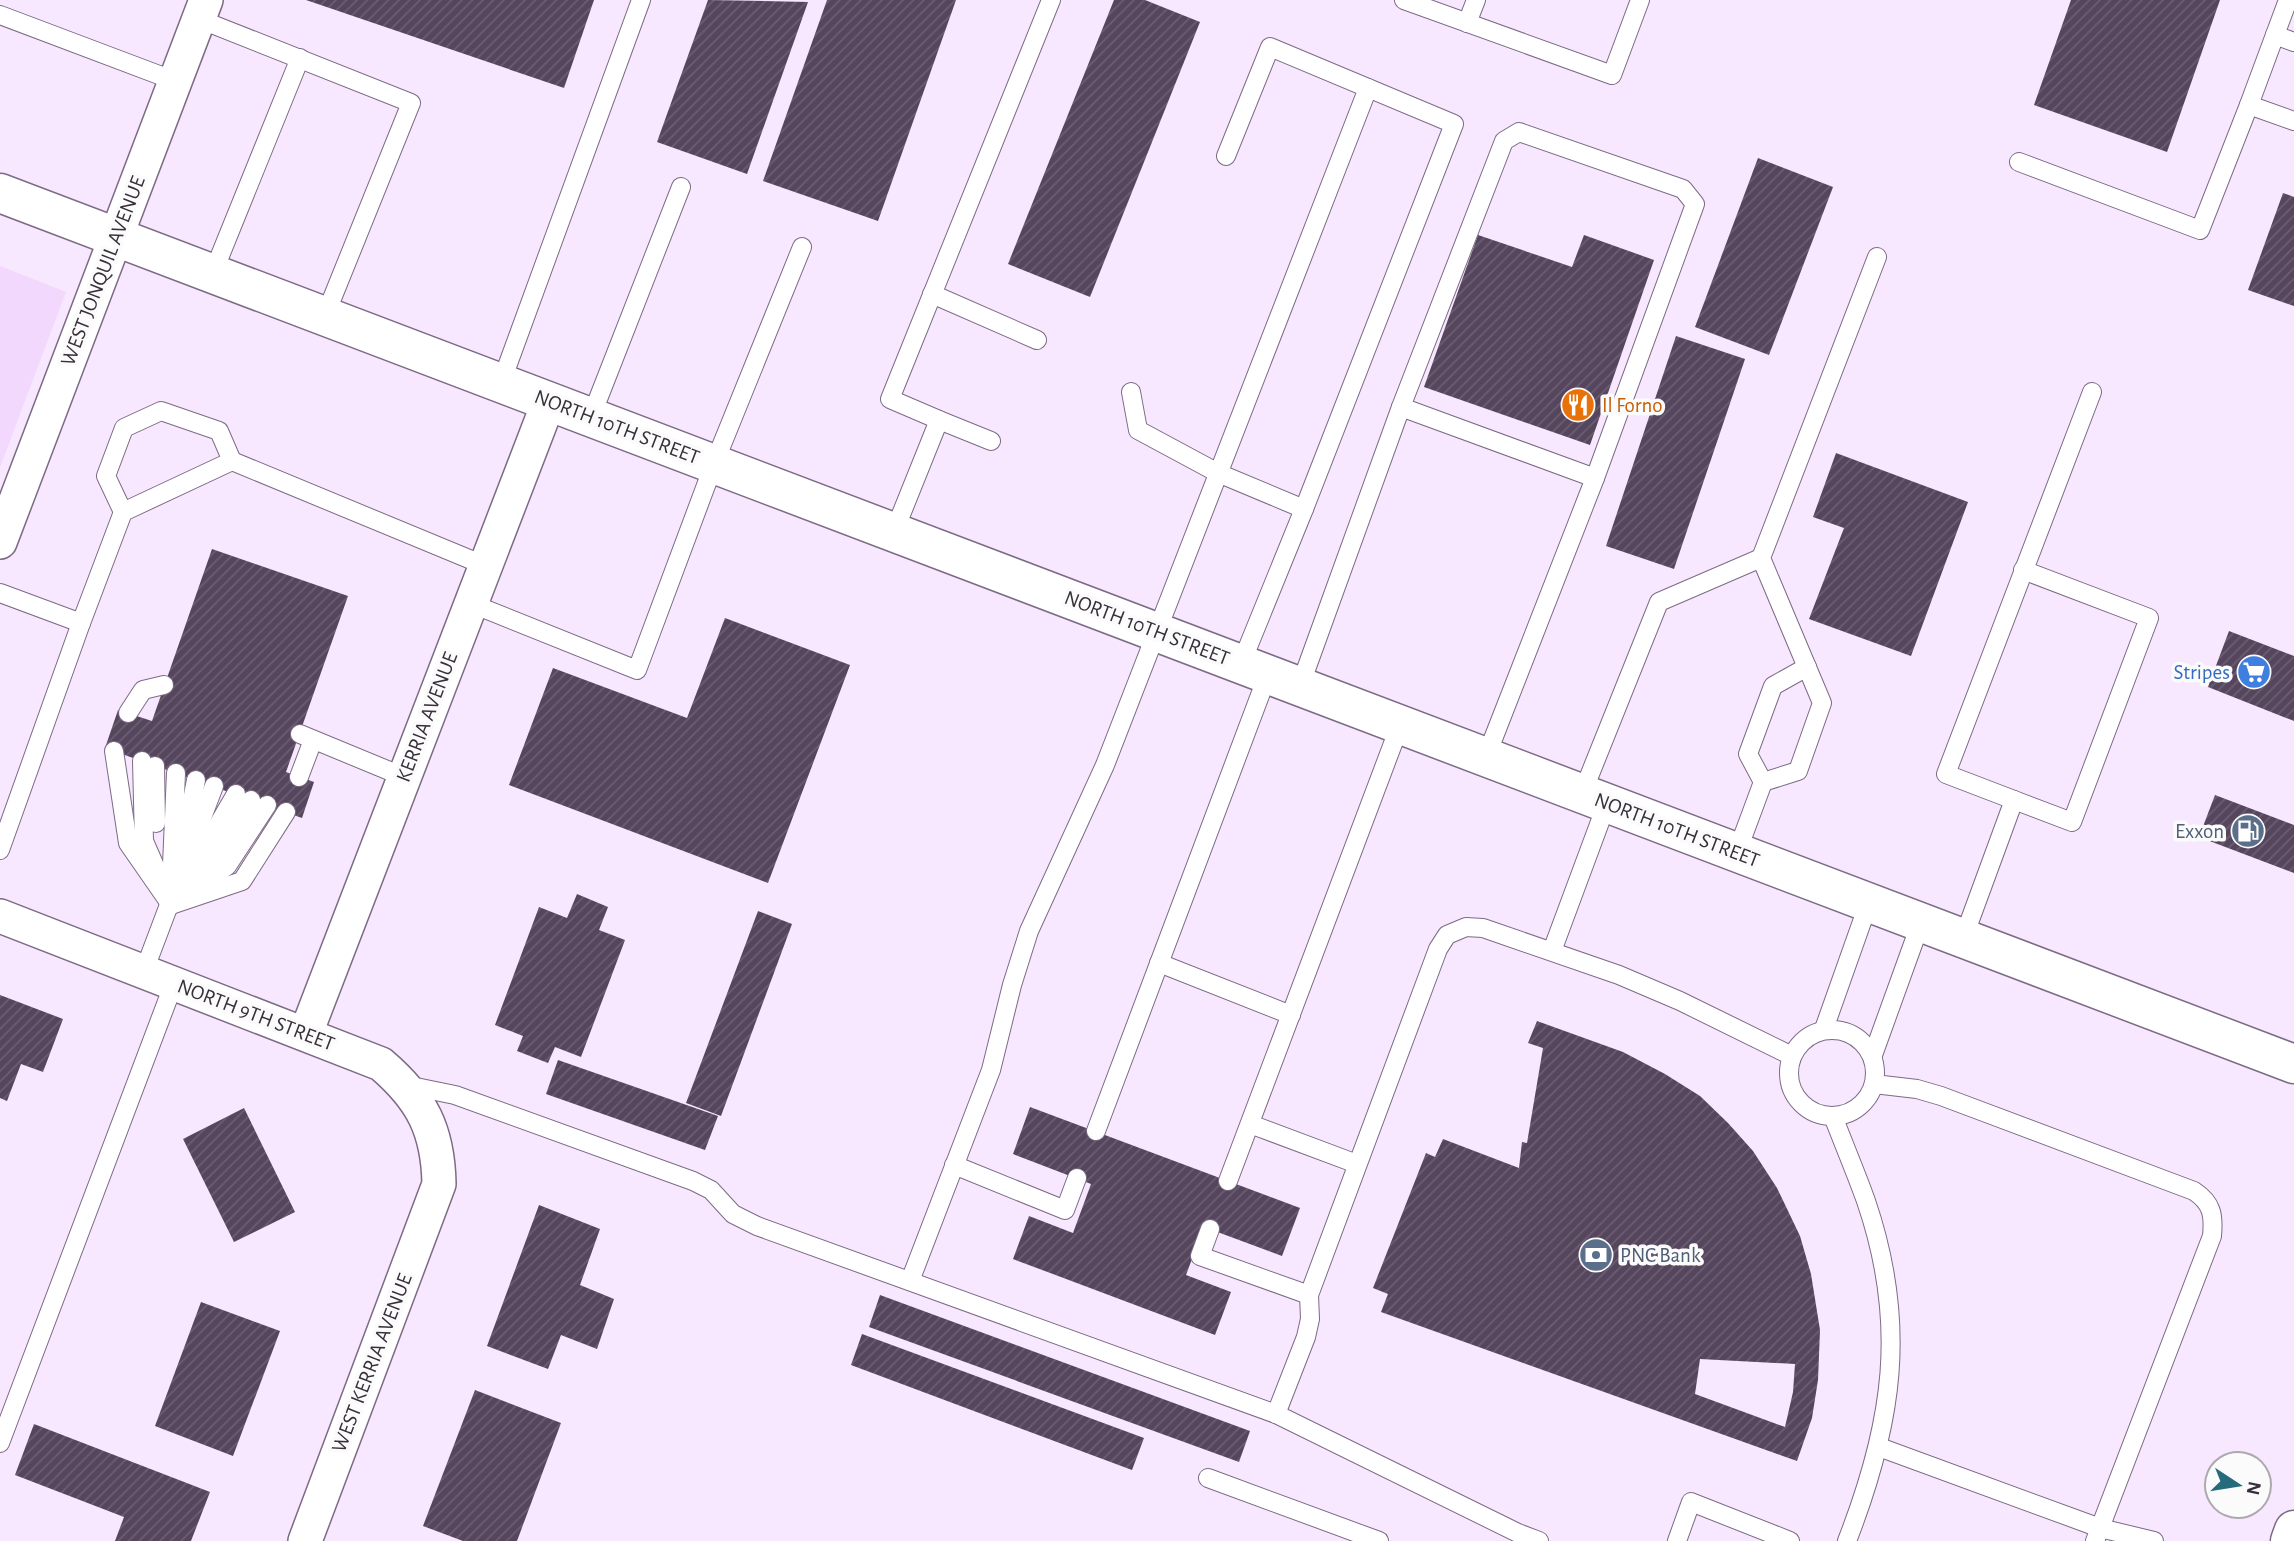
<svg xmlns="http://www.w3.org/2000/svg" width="2294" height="1541" viewBox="0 0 2294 1541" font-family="'Alegreya Sans',sans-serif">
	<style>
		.built { fill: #f1d8fc }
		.building { fill: url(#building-hatch); fill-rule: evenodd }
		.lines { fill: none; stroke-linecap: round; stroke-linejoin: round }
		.service-casing { stroke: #7c6b84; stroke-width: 20 }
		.minor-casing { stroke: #7c6b84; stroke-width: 36 }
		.secondary-casing { stroke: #7c6b84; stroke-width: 41 }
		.primary-casing { stroke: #7c6b84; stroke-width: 41 }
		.service { stroke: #fff; stroke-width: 18 }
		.minor { stroke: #fff; stroke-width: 33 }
		.secondary { stroke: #fff; stroke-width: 38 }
		.primary { stroke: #fff; stroke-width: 38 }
		.labels { text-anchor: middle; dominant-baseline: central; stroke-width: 7; stroke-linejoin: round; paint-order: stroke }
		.street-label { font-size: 21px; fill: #372f3a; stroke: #fbfbfb }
		.food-label { font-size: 21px; fill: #c56008; stroke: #fbfbfb; text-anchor: start }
		.shop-label { font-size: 21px; fill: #366cbe; stroke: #fbfbfb; text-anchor: end }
		.service-label { font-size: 21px; fill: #4e5e75; stroke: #fbfbfb; text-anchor: end }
	</style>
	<defs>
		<pattern id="building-hatch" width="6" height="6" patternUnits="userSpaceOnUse" patternTransform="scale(1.75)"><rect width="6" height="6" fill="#55455d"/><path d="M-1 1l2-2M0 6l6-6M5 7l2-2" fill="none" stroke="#6b5e72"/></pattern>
	</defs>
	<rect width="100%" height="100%" fill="#f7e7ff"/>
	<path class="built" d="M 0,266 L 66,292 L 0,467 Z"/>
	<g class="building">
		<path d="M 306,0 L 594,0 L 564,88 Z"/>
		<path d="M 708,0 L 808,2 L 747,174 L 657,142 Z"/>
		<path d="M 827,0 L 956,0 L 878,221 L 763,181 Z"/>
		<path d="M 1114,0 L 1145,0 L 1200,22 L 1090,297 L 1008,264 Z"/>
		<path d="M 2071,0 L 2220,0 L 2167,152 L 2034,105 Z"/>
		<path d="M 1758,158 L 1833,187 L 1769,355 L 1695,327 Z"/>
		<path d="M 2283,193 L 2294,197 L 2294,306 L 2248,290 Z"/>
		<path d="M 1478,235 L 1572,267 L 1584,235 L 1654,260 L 1590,445 L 1424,387 Z"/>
		<path d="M 1676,336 L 1745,359 L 1674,569 L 1606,546 Z"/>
		<path d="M 1836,453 L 1968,502 L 1911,656 L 1809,619 L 1844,528 L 1813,517 Z"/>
		<path d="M 212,549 L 348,596 L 286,772 L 314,782 L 302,818 L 105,748 L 118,710 L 152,721 Z"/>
		<path d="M 725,618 L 850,665 L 768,883 L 509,785 L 553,668 L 687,718 Z"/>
		<path d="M 2229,631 L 2294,656 L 2294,721 L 2208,687 Z"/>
		<path d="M 2215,795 L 2294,825 L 2294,873 L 2199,837 Z"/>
		<path d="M 577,894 L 608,907 L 599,930 L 625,940 L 581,1057 L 555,1047 L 548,1063 L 517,1051 L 523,1036 L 495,1025 L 539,907 L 567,918 Z"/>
		<path d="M 758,911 L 792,924 L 721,1116 L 686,1103 Z"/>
		<path d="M 0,995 L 63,1019 L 43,1072 L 21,1064 L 7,1101 L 0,1098 Z"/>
		<path d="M 1537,1021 L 1623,1052 L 1665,1074 L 1700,1096 L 1728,1123 L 1753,1151 L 1777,1188 L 1800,1236 L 1811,1274 L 1820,1330 L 1818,1380 L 1812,1418 L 1797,1461 L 1381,1312 L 1388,1294 L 1373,1288 L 1426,1153 L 1435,1157 L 1443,1139 L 1519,1168 L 1522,1142 L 1527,1143 L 1543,1048 L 1528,1043 ZM 1700,1359 L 1795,1364 L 1793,1392 L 1785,1427 L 1695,1394 Z"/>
		<path d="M 558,1060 L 718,1116 L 705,1150 L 546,1094 Z"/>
		<path d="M 1030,1107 L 1300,1208 L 1282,1256 L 1204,1227 L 1186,1275 L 1231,1292 L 1215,1335 L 1013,1259 L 1029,1216 L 1073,1233 L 1091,1184 L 1013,1154 Z"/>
		<path d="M 244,1108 L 295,1212 L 234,1242 L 183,1139 Z"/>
		<path d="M 539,1205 L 600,1229 L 580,1285 L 614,1299 L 597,1349 L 561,1335 L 548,1369 L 487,1346 Z"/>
		<path d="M 880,1295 L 1250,1431 L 1239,1462 L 869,1327 Z"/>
		<path d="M 201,1302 L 280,1331 L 233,1456 L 155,1426 Z"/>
		<path d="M 862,1334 L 1144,1438 L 1132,1470 L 851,1365 Z"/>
		<path d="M 475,1390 L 561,1423 L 517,1541 L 463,1541 L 423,1526 Z"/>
		<path d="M 34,1424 L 210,1492 L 191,1541 L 115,1541 L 124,1517 L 15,1475 Z"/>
	</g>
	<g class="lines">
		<g class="service-casing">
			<g id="service">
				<path d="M 1404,0 L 1612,75 L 1640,0"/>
				<path d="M 2288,0 L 2275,35 L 2294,42"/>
				<path d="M 0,15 L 175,81"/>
				<path d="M 199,19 L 411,103 L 325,316"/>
				<path d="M 1467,23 L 1476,0"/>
				<path d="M 2249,105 L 2275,35"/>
				<path d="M 1226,156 L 1270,47 L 1454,124 L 1304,509 L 1241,664"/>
				<path d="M 2019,162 L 2200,230 L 2249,105 L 2294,121"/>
				<path d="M 213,273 L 300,58"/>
				<path d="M 932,294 L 1037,340"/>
				<path d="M 501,383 L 641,0"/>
				<path d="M 1131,392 L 1138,430 L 1218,473 L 1304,509"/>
				<path d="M 1401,407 L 1595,478"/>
				<path d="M 591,417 L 681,187"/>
				<path d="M 939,420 L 890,399 L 1051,0"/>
				<path d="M 123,512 L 106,476 L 124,428 L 161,411 L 219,431 L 232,461"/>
				<path d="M 894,532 L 939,420 L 991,441"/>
				<path d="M 0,593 L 81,623 L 123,512 L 232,461 L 486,566"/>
				<path d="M 470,603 L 637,670 L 714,464 L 802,247"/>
				<path d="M 1300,686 L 1401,407 L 1504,141 L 1519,132 L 1683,189 L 1695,204 L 1595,478 L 1486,757"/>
				<path d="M 128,713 L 143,690 L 164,685"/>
				<path d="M 300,734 L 404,777"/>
				<path d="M 114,751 L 128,843 L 171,905"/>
				<path d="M 142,761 L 144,841 L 158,873"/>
				<path d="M 155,766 L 156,823"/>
				<path d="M 299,777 L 313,740"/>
				<path d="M 1763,782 L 1798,771 L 1822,703 L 1761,558 L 1877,257"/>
				<path d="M 1582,794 L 1659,602 L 1761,558"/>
				<path d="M 2014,800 L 2072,822 L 2149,618 L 2023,570"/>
				<path d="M 183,847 L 196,780"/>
				<path d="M 0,850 L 81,623"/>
				<path d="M 1737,852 L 1763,782 L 1748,754 L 1773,686 L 1807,667"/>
				<path d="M 194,866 L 236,794"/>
				<path d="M 195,879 L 214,858 L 251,800"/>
				<path d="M 171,888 L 176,773"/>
				<path d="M 188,893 L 227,866 L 267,805"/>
				<path d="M 171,905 L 242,881 L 286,812"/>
				<path d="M 1963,939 L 2014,800 L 1946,774 L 2092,392"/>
				<path d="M 1552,951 L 1607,803"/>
				<path d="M 1159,963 L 1291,1015"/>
				<path d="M 144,971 L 214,786"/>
				<path d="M 1824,1029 L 1869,902"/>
				<circle cx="1832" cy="1073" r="43"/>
				<path d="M 1873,1055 L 1921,922"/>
				<path d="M 1874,1084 L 1917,1089 L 1941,1096 L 2194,1191 C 2212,1203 2214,1215 2212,1236 L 2095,1541"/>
				<path d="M 406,1085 L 455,1095 L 693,1181 L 711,1190 L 733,1214 L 757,1226 L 1276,1414 L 1518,1533 L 1539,1541"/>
				<path d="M 1833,1116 C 1844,1145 1856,1173 1866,1201 C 1908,1324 1893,1423 1847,1541"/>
				<path d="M 1250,1124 L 1357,1164"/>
				<path d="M 1096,1131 L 1268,674"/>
				<path d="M 954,1165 L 1065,1210 L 1077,1178"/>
				<path d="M 1228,1181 L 1400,725"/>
				<path d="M 1210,1229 L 1200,1256 L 1309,1295"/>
				<path d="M 910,1281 L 991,1070 L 1012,985 L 1029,931 L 1105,765 L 1368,88"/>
				<path d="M 1276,1414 L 1306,1337 L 1310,1319 L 1309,1295 L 1438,949 L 1447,935 L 1466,927 L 1483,928 L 1619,975 L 1680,1001 L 1792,1056"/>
				<path d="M 0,1443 L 174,983"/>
				<path d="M 1879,1447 L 2100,1528 L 2154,1541"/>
				<path d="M 1208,1478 L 1379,1541"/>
				<path d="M 1677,1541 L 1691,1502 L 1790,1541"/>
			</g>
		</g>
		<g class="minor-casing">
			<g id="minor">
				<path d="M 0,542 L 206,0"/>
				<path d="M 0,916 L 381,1064 C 422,1099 438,1130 439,1184 L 305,1541"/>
				<path d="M 306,1033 L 549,401"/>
			</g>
		</g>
		<g class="secondary-casing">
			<path id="secondary" d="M 2290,1541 L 2294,1530"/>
		</g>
		<g class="primary-casing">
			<path id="primary" d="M 0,193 L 2294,1064"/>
		</g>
		<use href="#service" class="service"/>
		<use href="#minor" class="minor"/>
		<use href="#secondary" class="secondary"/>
		<use href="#primary" class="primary"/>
	</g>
	<defs>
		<g id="restaurant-disc" transform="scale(1.75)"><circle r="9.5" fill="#e8710a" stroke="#fbfbfb"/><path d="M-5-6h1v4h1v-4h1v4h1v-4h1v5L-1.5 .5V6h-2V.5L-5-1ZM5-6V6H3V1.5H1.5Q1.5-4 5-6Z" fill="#fff"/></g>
		<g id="supermarket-disc" transform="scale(1.75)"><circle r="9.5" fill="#3f7fe0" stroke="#fbfbfb"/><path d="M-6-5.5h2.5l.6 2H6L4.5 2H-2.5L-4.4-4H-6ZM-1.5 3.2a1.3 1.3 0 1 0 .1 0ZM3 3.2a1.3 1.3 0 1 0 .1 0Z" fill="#fff"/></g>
		<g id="fuel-disc" transform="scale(1.75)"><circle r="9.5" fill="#5c6f8a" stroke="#fbfbfb"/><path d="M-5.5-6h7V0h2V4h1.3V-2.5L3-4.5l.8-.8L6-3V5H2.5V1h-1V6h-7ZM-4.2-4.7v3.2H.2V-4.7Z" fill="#fff"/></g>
		<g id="bank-disc" transform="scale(1.75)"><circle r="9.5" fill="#5c6f8a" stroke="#fbfbfb"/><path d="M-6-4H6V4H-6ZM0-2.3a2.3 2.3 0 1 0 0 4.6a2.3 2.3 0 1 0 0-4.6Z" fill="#fff"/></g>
	</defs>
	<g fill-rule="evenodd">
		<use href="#restaurant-disc" x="1578" y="405"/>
		<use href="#supermarket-disc" x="2254" y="672"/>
		<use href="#fuel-disc" x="2248" y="831"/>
		<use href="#bank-disc" x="1596" y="1255"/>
	</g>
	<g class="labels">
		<g class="street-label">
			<text transform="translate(103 271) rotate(-69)">WEST JONQUIL AVENUE</text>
			<text transform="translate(617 427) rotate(21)">NORTH 10TH STREET</text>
			<text transform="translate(1147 628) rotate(21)">NORTH 10TH STREET</text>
			<text transform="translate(427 717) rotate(-69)">KERRIA AVENUE</text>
			<text transform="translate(1677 830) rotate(21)">NORTH 10TH STREET</text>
			<text transform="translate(256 1015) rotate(21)">NORTH 9TH STREET</text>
			<text transform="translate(372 1363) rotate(-69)">WEST KERRIA AVENUE</text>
		</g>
		<g class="food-label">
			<text x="1602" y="405">Il Forno</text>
		</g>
		<g class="shop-label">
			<text x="2230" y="672">Stripes</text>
		</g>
		<g class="service-label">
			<text x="2224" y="831">Exxon</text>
			<text x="1620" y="1255" text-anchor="start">PNC Bank</text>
		</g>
	</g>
	<g transform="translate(2238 1485) rotate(102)"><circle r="33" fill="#fbfbfb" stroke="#ada9ae" stroke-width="2"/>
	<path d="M0-5L12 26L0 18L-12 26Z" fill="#266b7b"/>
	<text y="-10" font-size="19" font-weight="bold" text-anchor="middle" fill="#372f3a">N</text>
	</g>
</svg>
